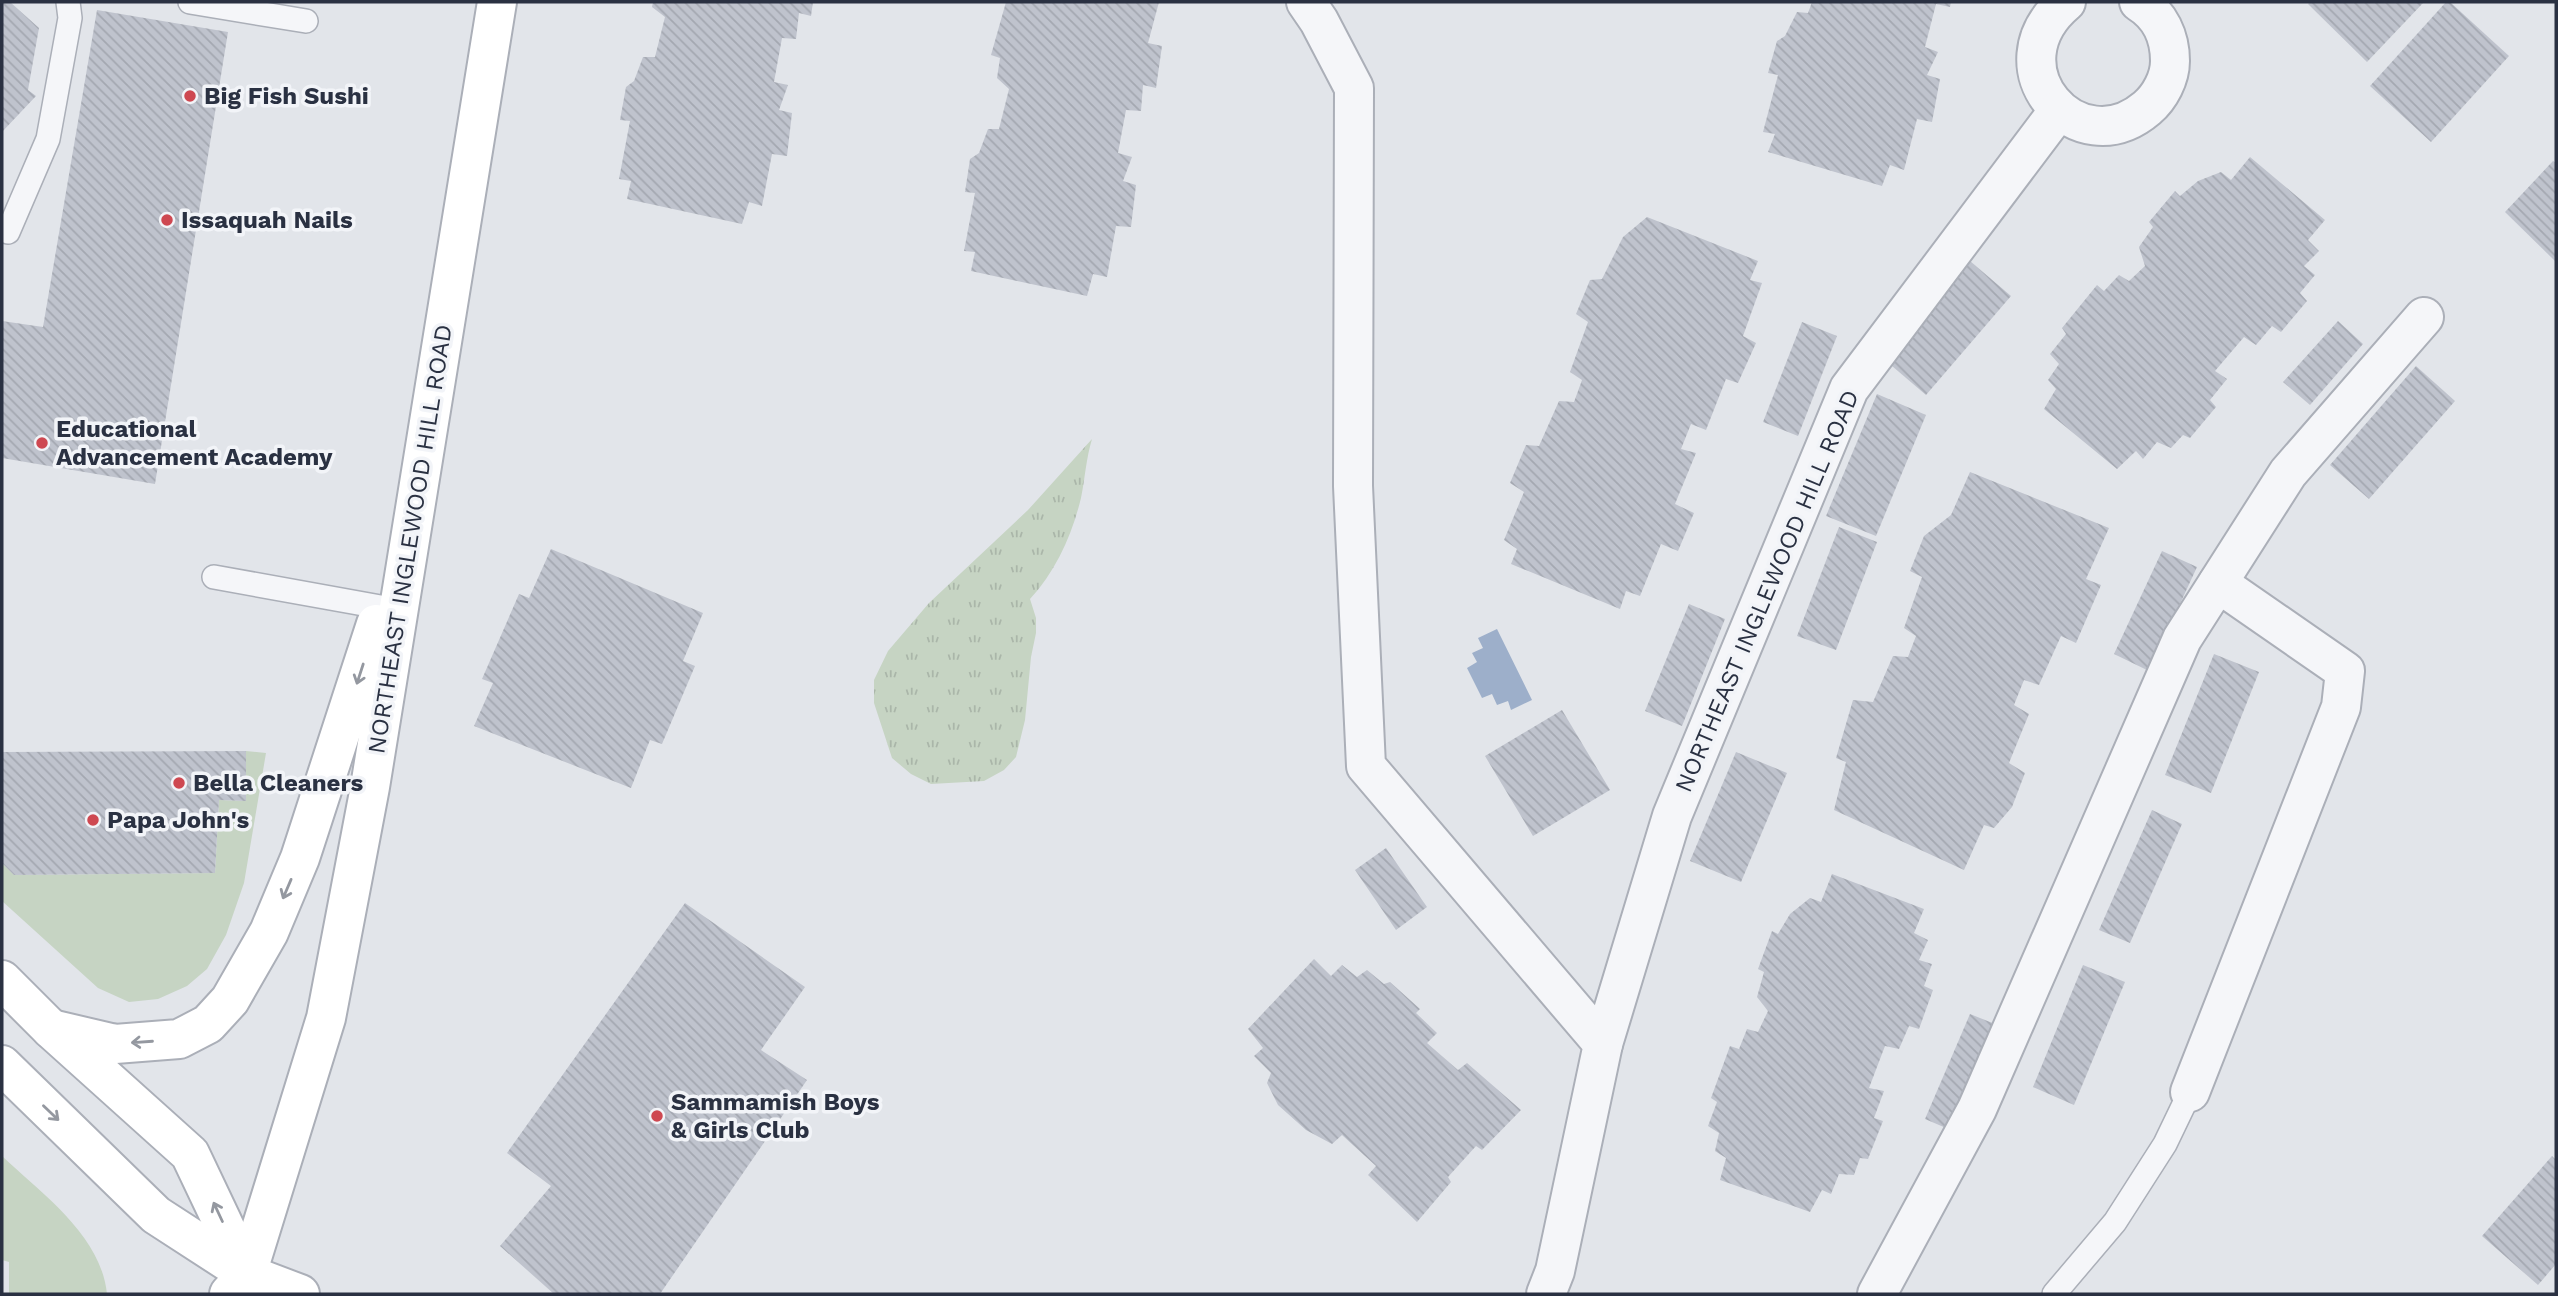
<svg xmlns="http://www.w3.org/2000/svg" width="2558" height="1296" viewBox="0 0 2558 1296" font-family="'Work Sans',sans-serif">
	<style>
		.grass { fill: url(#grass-tufts) }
		.garden { fill: #c6d4c3 }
		.water { fill: #9dafca }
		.building { fill: url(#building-back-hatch) }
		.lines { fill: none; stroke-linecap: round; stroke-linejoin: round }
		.lane-casing { stroke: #abafb8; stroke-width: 26 }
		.street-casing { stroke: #abafb8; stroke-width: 42 }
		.secondary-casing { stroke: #abafb8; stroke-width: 42 }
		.lane { stroke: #f5f6f9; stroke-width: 23 }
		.street { stroke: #f5f6f9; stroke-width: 38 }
		.secondary { stroke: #fff; stroke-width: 38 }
		.oneway { stroke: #9498a0 }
		.poi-dot { fill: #ce4851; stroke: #f2f4f8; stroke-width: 2.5 }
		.labels { text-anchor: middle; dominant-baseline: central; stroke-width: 7; stroke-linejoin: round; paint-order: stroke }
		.poi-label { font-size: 24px; font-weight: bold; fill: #2a3142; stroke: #f2f4f8; text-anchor: start }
		.street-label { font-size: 24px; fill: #2a3142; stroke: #f2f4f8 }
	</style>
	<defs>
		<pattern id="grass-tufts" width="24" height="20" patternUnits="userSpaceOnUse" patternTransform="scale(1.75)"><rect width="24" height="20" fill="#c6d4c3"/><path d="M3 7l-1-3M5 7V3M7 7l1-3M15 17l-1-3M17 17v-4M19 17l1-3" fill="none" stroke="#aab6a9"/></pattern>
		<pattern id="building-back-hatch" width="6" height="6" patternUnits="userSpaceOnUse" patternTransform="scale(1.75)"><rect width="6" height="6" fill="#bfc3cd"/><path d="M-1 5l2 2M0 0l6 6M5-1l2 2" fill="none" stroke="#a4a8b1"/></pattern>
	</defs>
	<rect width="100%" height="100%" fill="#e2e5ea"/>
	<path class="grass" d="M 1092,439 C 1086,459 1085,478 1081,498 C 1072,535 1056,571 1030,599 L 1036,618 L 1036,633 L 1031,657 L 1025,720 L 1016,757 L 1004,770 L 984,781 L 931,784 L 911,774 L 892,758 L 874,703 L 874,680 L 888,651 L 929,603 L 1028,510 Z"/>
	<g class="garden">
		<path d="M 246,751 L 266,753 L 244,883 L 226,935 L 207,969 L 187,986 L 158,999 L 129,1002 L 98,988 L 2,901 L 2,863 L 14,875 L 215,873 L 219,800 L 246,801 Z"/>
		<path d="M 2,1156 C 42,1194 101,1235 107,1294 L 9,1294 L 9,1262 L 2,1260 Z"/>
	</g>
	<path class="water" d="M 1497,629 L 1532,700 L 1511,710 L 1508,701 L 1497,705 L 1492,694 L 1482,698 L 1467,668 L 1477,662 L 1472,653 L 1483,648 L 1478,638 Z"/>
	<g class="building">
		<path d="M 2,2 L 10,2 L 39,28 L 28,90 L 36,96 L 2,132 Z"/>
		<path d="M 653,2 L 813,2 L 811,16 L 799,13 L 796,39 L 782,38 L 774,82 L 788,85 L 779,110 L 792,113 L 787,156 L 772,154 L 762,206 L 749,202 L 742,224 L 627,199 L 631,181 L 619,179 L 630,121 L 620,120 L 626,87 L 634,81 L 643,57 L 655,57 L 665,17 L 652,7 Z"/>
		<path d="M 1006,2 L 1159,2 L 1148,43 L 1162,46 L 1156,88 L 1143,85 L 1141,111 L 1126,110 L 1118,153 L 1132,157 L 1123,181 L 1136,185 L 1131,227 L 1116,226 L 1107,277 L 1093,274 L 1087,296 L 971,271 L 975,252 L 964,251 L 975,193 L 965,192 L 970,159 L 979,153 L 988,129 L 999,129 L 1009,89 L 997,78 L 1000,58 L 991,55 Z"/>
		<path d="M 1812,2 L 1951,2 L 1950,7 L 1936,4 L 1925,47 L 1938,52 L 1927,75 L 1940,79 L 1932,122 L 1917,119 L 1904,170 L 1890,165 L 1882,186 L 1768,152 L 1775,134 L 1763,132 L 1778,75 L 1768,73 L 1777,41 L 1785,36 L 1797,12 L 1808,13 Z"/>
		<path d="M 2310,2 L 2424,2 L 2367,62 L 2308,4 Z"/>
		<path d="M 2446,2 L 2450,2 L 2509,56 L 2431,142 L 2370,86 Z"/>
		<path d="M 97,10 L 228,32 L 155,484 L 2,458 L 2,321 L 43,327 Z"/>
		<path d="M 2250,157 L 2325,220 L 2308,240 L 2319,251 L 2304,266 L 2315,275 L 2300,293 L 2307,301 L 2281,332 L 2272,326 L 2256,345 L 2244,337 L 2215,371 L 2227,379 L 2210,400 L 2216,407 L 2190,438 L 2183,435 L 2171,448 L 2157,442 L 2143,459 L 2136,451 L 2117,469 L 2044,409 L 2056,389 L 2048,380 L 2059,364 L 2050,354 L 2066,334 L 2062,328 L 2097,285 L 2104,291 L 2119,275 L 2129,281 L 2145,266 L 2139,247 L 2153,227 L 2149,222 L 2175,191 L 2180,196 L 2198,181 L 2221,172 L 2231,180 Z"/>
		<path d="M 2553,161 L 2556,163 L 2556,262 L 2505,212 Z"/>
		<path d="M 1647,217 L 1758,261 L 1750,280 L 1762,283 L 1743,336 L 1756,343 L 1738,383 L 1726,379 L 1706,430 L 1691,424 L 1681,449 L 1696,453 L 1675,504 L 1694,513 L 1678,551 L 1661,544 L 1640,596 L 1626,591 L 1620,609 L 1511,564 L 1517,549 L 1504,540 L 1524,492 L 1510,483 L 1526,445 L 1539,446 L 1559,401 L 1574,402 L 1582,380 L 1570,372 L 1588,322 L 1576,314 L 1590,280 L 1602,279 L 1623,237 Z"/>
		<path d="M 1970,261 L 2011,296 L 1926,395 L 1885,360 Z"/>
		<path d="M 2338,321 L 2363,344 L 2310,405 L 2283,382 Z"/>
		<path d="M 1802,322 L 1837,336 L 1798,436 L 1763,422 Z"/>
		<path d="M 2416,366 L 2455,401 L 2369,499 L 2330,465 Z"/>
		<path d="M 1877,394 L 1926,415 L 1876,536 L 1826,516 Z"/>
		<path d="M 1970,472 L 2109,528 L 2086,579 L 2101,585 L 2076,643 L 2061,636 L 2039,685 L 2024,680 L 2014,705 L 2029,714 L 2009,763 L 2025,773 L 2012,807 L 1994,828 L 1984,825 L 1964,870 L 1834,810 L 1846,762 L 1836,758 L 1853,700 L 1873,702 L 1893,656 L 1908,657 L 1916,636 L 1904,628 L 1922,577 L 1910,571 L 1924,536 L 1951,515 Z"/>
		<path d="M 1839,527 L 1877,542 L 1836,650 L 1797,636 Z"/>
		<path d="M 551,549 L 703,613 L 683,661 L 695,666 L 662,744 L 650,740 L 631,788 L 474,726 L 493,683 L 482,679 L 519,594 L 529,598 Z"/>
		<path d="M 2162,551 L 2197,567 L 2149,671 L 2114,654 Z"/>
		<path d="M 1689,604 L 1725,619 L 1682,726 L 1645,711 Z"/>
		<path d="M 2214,654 L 2259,672 L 2211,793 L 2165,775 Z"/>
		<path d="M 1562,710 L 1610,790 L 1533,836 L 1485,756 Z"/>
		<path d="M 246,751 L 246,801 L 219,800 L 215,873 L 14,875 L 2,863 L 2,752 Z"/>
		<path d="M 1736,752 L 1787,773 L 1741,882 L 1690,861 Z"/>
		<path d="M 2152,810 L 2182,824 L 2130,943 L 2099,930 Z"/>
		<path d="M 1386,848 L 1427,907 L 1396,930 L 1355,870 Z"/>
		<path d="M 1832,874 L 1924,909 L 1914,933 L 1928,940 L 1919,960 L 1932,964 L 1924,986 L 1933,990 L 1919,1029 L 1909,1026 L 1899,1049 L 1885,1046 L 1869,1088 L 1884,1091 L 1874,1118 L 1883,1121 L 1868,1159 L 1860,1158 L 1854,1175 L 1839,1174 L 1831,1194 L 1822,1190 L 1810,1212 L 1720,1180 L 1726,1158 L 1715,1151 L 1719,1133 L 1708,1126 L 1717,1102 L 1711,1098 L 1730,1046 L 1739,1049 L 1747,1029 L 1758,1032 L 1768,1011 L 1757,997 L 1764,972 L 1758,969 L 1772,931 L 1778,934 L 1790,914 L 1810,898 L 1821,902 Z"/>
		<path d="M 685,903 L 805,987 L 761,1050 L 807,1080 L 660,1294 L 554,1294 L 500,1246 L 551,1186 L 507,1153 Z"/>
		<path d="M 1314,959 L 1331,976 L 1342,965 L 1357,977 L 1367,970 L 1384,984 L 1390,982 L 1420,1009 L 1416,1013 L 1437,1033 L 1427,1043 L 1458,1070 L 1467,1063 L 1521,1110 L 1482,1150 L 1476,1146 L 1448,1177 L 1451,1182 L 1417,1222 L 1368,1175 L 1376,1166 L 1342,1135 L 1332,1144 L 1306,1130 L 1278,1105 L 1267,1083 L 1271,1073 L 1254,1056 L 1263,1048 L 1248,1029 Z"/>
		<path d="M 2083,965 L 2125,982 L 2074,1105 L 2033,1087 Z"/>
		<path d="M 1970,1014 L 2005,1028 L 1960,1134 L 1925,1119 Z"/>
		<path d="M 2552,1156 L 2556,1160 L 2556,1264 L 2538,1285 L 2482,1236 Z"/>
	</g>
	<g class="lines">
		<g class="lane-casing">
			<g id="lane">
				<path d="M 190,2 L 306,21"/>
				<path d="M 8,232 L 48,139 L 70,18 L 68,2"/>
				<path d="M 214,577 L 397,610"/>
				<path d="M 2054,1294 L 2115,1222 L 2165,1144 L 2190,1092"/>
			</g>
		</g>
		<g class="street-casing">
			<g id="street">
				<path d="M 1306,2 L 1319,21 L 1354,88 L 1353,486 L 1366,766 L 1603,1044 L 1555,1271 L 1546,1294"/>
				<path d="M 2066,2 C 1989,67 2078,167 2147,108 C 2160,97 2170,78 2170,61 C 2170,37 2160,15 2139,2"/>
				<path d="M 1603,1044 L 1672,816 L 1849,389 L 2059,110"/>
				<path d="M 2190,1092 L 2341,707 L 2345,671 L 2218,583"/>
				<path d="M 1877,1294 L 1977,1109 L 2182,639 L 2288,473 L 2424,317"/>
			</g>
		</g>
		<g class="secondary-casing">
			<g id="secondary">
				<path d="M 2,980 L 51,1029 L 190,1154 L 247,1274 L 254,1284"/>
				<path d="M 51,1029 L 115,1044 L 179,1039 L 208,1024 L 230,1000 L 269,932 L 300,858 L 376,624"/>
				<path d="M 2,1065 L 156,1215 L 247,1274 L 300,1294"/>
				<path d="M 229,1294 L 247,1274 L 326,1018 L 370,787 L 497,2"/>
			</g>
		</g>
		<use href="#lane" class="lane"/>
		<use href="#street" class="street"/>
		<use href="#secondary" class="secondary"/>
	</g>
	<defs><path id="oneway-shaft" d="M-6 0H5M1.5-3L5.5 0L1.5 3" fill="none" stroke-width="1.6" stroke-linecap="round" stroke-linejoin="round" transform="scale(1.75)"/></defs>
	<g class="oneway">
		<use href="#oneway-shaft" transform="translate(360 674) rotate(108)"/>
		<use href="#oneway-shaft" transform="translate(287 889) rotate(113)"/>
		<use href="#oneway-shaft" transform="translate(142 1042) rotate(176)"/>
		<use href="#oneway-shaft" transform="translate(51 1113) rotate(44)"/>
		<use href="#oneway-shaft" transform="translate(218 1212) rotate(-115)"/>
	</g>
	<g class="poi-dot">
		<circle cx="190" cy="96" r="7"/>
		<circle cx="167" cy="220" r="7"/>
		<circle cx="42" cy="443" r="7"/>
		<circle cx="179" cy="783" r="7"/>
		<circle cx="93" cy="820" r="7"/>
		<circle cx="657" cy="1116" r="7"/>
	</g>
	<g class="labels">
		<g class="poi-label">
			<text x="204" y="96">Big Fish Sushi</text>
			<text x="181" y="220">Issaquah Nails</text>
			<text x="56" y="429">Educational<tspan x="56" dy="28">Advancement Academy</tspan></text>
			<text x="193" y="783">Bella Cleaners</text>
			<text x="107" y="820">Papa John's</text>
			<text x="671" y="1102">Sammamish Boys<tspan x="671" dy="28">&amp; Girls Club</tspan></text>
		</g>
		<g class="street-label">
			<text transform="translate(410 539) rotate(-81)">NORTHEAST INGLEWOOD HILL ROAD</text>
			<text transform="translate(1767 591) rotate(-67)">NORTHEAST INGLEWOOD HILL ROAD</text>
		</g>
	</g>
	<rect width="2558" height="1296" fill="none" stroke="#2a3142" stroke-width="7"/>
</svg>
